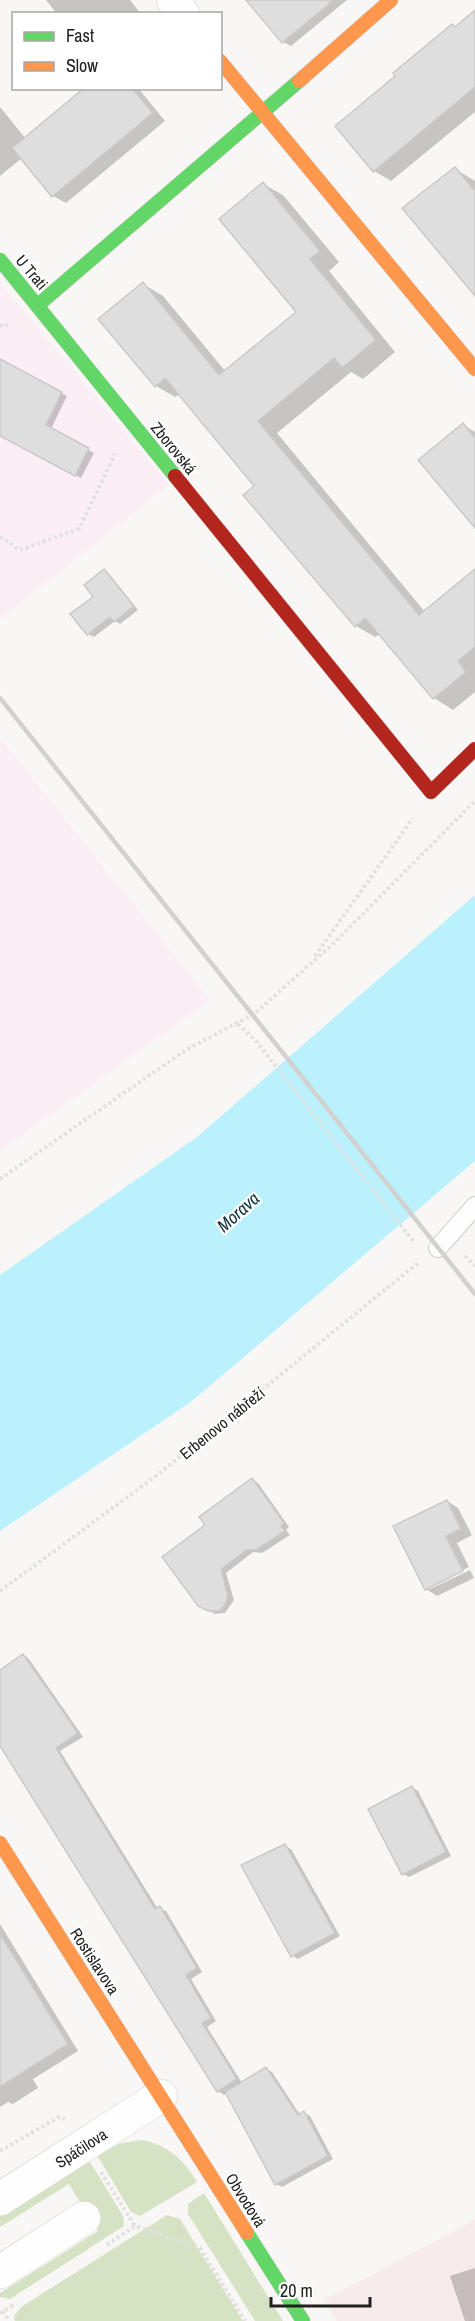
<svg xmlns="http://www.w3.org/2000/svg" width="475" height="2321" viewBox="0 0 475 2321" font-family="'Archivo Narrow',sans-serif">
	<style>
		.industrial { fill: #fbeef5 }
		.education { fill: #f7ebee }
		.green { fill: #d6e2c4 }
		.water { fill: #bbf1fc }
		.shadow { fill: #0003 }
		.building { fill: #dfdede; stroke: #cac9c9; stroke-width: 1.5 }
		.lines { fill: none; stroke-linecap: round; stroke-linejoin: round }
		.lane-casing { stroke: #cdccca; stroke-width: 20 }
		.street-casing { stroke: #cdccca; stroke-width: 34 }
		.fast-casing { stroke: #cdccca; stroke-width: 15 }
		.slow-casing { stroke: #cdccca; stroke-width: 15 }
		.jam-casing { stroke: #cdccca; stroke-width: 15 }
		.path { stroke: #e1e1e0; stroke-width: 4; stroke-dasharray: 3 3; stroke-linecap: butt }
		.lane { stroke: #fefefe; stroke-width: 18 }
		.street { stroke: #fefefe; stroke-width: 33 }
		.fast { stroke: #63d668; stroke-width: 14 }
		.slow { stroke: #ff974d; stroke-width: 14 }
		.jam { stroke: #b3261e; stroke-width: 14 }
		.rail { stroke: #d1d1d0; stroke-width: 4.5 }
		.labels { text-anchor: middle; dominant-baseline: central; stroke-width: 4.5; stroke-linejoin: round; paint-order: stroke }
		.street-label { font-size: 16px; fill: #21201e; stroke: #fff }
		.water-label { font-size: 18px; font-style: italic; fill: #0f353c; stroke: #fff }
	</style>
	<rect width="100%" height="100%" fill="#f9f7f5"/>
	<g class="industrial">
		<path d="M 0,283 L 169,485 L 1,618 L 0,618 Z"/>
		<path d="M 0,738 L 210,1000 L 0,1151 Z"/>
	</g>
	<path class="education" d="M 475,2220 L 475,2321 L 337,2321 L 324,2300 Z"/>
	<g class="green">
		<path d="M 143,2140 C 169,2146 183,2159 197,2182 L 140,2216 L 131,2212 L 97,2155 L 121,2143 Z"/>
		<path d="M 89,2160 L 123,2216 L 124,2226 L 10,2299 L 0,2297 L 0,2293 L 98,2231 L 69,2184 L 0,2227 L 0,2216 Z"/>
		<path d="M 204,2193 L 283,2321 L 255,2321 L 188,2214 L 188,2204 Z"/>
		<path d="M 167,2215 L 180,2219 L 243,2321 L 15,2321 L 14,2316 L 21,2307 Z"/>
	</g>
	<path class="water" d="M 475,895 L 475,1161 L 192,1401 L 0,1531 L 0,1275 L 197,1137 Z"/>
	<g class="shadow">
		<path d="M 46,0 L 130,0 L 141,14 L 57,14 Z"/>
		<path d="M 248,0 L 347,0 L 291,46 L 283,42 Z"/>
		<path d="M 475,11 L 475,112 L 391,181 L 374,171 L 398,77 L 395,74 Z"/>
		<path d="M 86,88 L 138,88 L 165,121 L 66,203 L 53,196 L 22,158 L 0,176 L 0,107 L 26,139 Z"/>
		<path d="M 455,169 L 475,181 L 475,294 Z"/>
		<path d="M 263,184 L 283,195 L 339,262 L 329,271 L 395,352 L 363,379 L 351,372 L 277,433 L 425,612 L 475,571 L 475,692 L 453,710 L 434,698 L 380,634 L 375,637 L 356,626 L 256,486 L 180,394 L 175,397 L 156,386 L 143,284 L 163,296 L 226,372 L 298,312 Z"/>
		<path d="M 0,360 L 67,396 L 51,429 L 94,453 L 81,478 L 0,435 Z"/>
		<path d="M 463,425 L 475,432 L 475,525 Z"/>
		<path d="M 104,570 L 109,574 L 138,610 L 120,624 L 115,621 L 94,637 L 88,634 Z"/>
		<path d="M 252,1480 L 258,1483 L 289,1527 L 286,1530 L 290,1535 L 262,1553 L 253,1552 L 226,1573 L 234,1600 L 225,1613 L 215,1614 L 199,1605 L 207,1525 Z"/>
		<path d="M 447,1501 L 458,1508 L 472,1535 L 457,1543 L 469,1567 L 430,1586 L 430,1589 L 470,1570 L 474,1578 L 437,1596 L 426,1589 Z"/>
		<path d="M 24,1655 L 29,1659 L 83,1737 L 60,1751 L 158,1909 L 166,1911 L 202,1972 L 191,1979 L 216,2021 L 207,2027 L 242,2083 L 266,2069 L 272,2072 L 300,2115 L 304,2113 L 310,2116 L 333,2159 L 282,2187 L 276,2184 L 227,2093 L 224,2095 L 218,2091 L 0,1744 L 0,1671 Z"/>
		<path d="M 412,1787 L 418,1791 L 451,1856 L 409,1877 L 403,1874 Z"/>
		<path d="M 285,1846 L 291,1849 L 340,1936 L 298,1959 L 293,1956 Z"/>
		<path d="M 0,1924 L 78,2051 L 33,2079 L 38,2088 L 13,2104 L 8,2102 L 0,2107 Z"/>
		<path d="M 475,2268 L 475,2321 L 465,2321 L 450,2276 Z"/>
	</g>
	<g class="building">
		<path d="M 246,0 L 334,0 L 282,43 Z"/>
		<path d="M 475,10 L 475,87 L 373,172 L 335,126 L 395,76 L 393,73 L 452,24 L 455,27 Z"/>
		<path d="M 84,88 L 132,88 L 153,113 L 52,197 L 12,148 Z"/>
		<path d="M 455,167 L 475,191 L 475,296 L 402,208 Z"/>
		<path d="M 263,182 L 320,251 L 310,259 L 376,340 L 342,368 L 334,358 L 258,421 L 419,615 L 475,569 L 475,647 L 458,661 L 466,672 L 433,699 L 365,618 L 355,627 L 243,495 L 254,486 L 165,378 L 155,387 L 98,319 L 143,282 L 219,375 L 296,312 L 219,219 Z"/>
		<path d="M 0,359 L 62,392 L 46,425 L 89,448 L 75,476 L 0,436 Z"/>
		<path d="M 463,423 L 475,438 L 475,528 L 418,460 Z"/>
		<path d="M 104,569 L 134,606 L 114,622 L 110,617 L 87,635 L 70,614 L 93,597 L 84,585 Z"/>
		<path d="M 252,1478 L 284,1523 L 281,1526 L 285,1531 L 256,1550 L 247,1550 L 221,1569 L 228,1596 L 225,1605 L 219,1611 L 208,1611 L 198,1606 L 162,1557 L 205,1525 L 199,1517 Z"/>
		<path d="M 447,1500 L 461,1529 L 446,1536 L 463,1571 L 425,1590 L 393,1526 Z"/>
		<path d="M 23,1654 L 78,1733 L 56,1748 L 155,1909 L 160,1906 L 197,1968 L 186,1975 L 211,2018 L 202,2023 L 237,2079 L 217,2092 L 0,1746 L 0,1670 Z"/>
		<path d="M 412,1786 L 446,1852 L 402,1875 L 368,1809 Z"/>
		<path d="M 285,1844 L 335,1933 L 291,1957 L 241,1865 Z"/>
		<path d="M 0,1934 L 68,2044 L 0,2087 Z"/>
		<path d="M 266,2067 L 298,2115 L 304,2111 L 328,2156 L 275,2185 L 225,2092 Z"/>
	</g>
	<g class="lines">
		<g class="lane-casing">
			<path id="lane" d="M 438,1248 L 475,1206"/>
		</g>
		<g class="street-casing">
			<g id="street">
				<path d="M 173,0 L 183,14"/>
				<path d="M 0,2199 L 161,2096"/>
				<path d="M 0,2272 L 84,2218"/>
			</g>
		</g>
		<g class="fast-casing">
			<g id="fast">
				<path d="M 0,260 L 175,476"/>
				<path d="M 38,305 L 299,81"/>
				<path d="M 247,2233 L 303,2321"/>
			</g>
		</g>
		<g class="slow-casing">
			<g id="slow">
				<path d="M 220,61 L 475,369"/>
				<path d="M 299,81 L 391,0"/>
				<path d="M 0,1843 L 247,2233"/>
			</g>
		</g>
		<g class="jam-casing">
			<path id="jam" d="M 175,476 L 431,792 L 475,749"/>
		</g>
		<g class="path">
			<path d="M 0,325 L 4,327 L 10,323"/>
			<path d="M 0,537 L 20,550 L 79,529 L 115,454"/>
			<path d="M 315,956 L 413,818"/>
			<path d="M 238,1024 L 256,1041 L 414,1242"/>
			<path d="M 0,1179 L 186,1050 L 254,1014 L 333,944 L 475,801"/>
			<path d="M 465,1256 L 475,1266"/>
			<path d="M 0,1591 L 156,1476 L 418,1263"/>
			<path d="M 0,2151 L 59,2117 L 65,2119"/>
			<path d="M 101,2172 L 135,2226 L 200,2248 L 245,2321"/>
			<path d="M 107,2245 L 135,2226"/>
			<path d="M 3,2311 L 9,2321"/>
			<path d="M 0,2313 L 15,2304"/>
		</g>
		<use href="#lane" class="lane"/>
		<use href="#street" class="street"/>
		<use href="#fast" class="fast"/>
		<use href="#slow" class="slow"/>
		<use href="#jam" class="jam"/>
		<path class="rail" d="M 0,698 L 475,1294"/>
	</g>
	<g class="labels">
		<g class="street-label">
			<text transform="translate(32 272) rotate(50)">U Trati</text>
			<text transform="translate(174 448) rotate(51)">Zborovská</text>
			<text transform="translate(222 1423) rotate(-39)">Erbenovo nábřeží</text>
			<text transform="translate(95 1961) rotate(57)">Rostislavova</text>
			<text transform="translate(81 2148) rotate(-33)">Spáčilova</text>
			<text transform="translate(246 2200) rotate(58)">Obvodová</text>
		</g>
		<g class="water-label">
			<text transform="translate(238 1212) rotate(-42)">Morava</text>
		</g>
	</g>
	<rect x="12" y="12" width="210" height="78" fill="#ffffff" stroke="#a6a6a5" stroke-width="1.5"/>
	<rect x="24" y="32" width="30" height="9" fill="#63d668" stroke="#a6a6a5" stroke-width="1.5"/>
	<text x="66" y="42" font-size="18" fill="#21201e">Fast</text>
	<rect x="24" y="62" width="30" height="9" fill="#ff974d" stroke="#a6a6a5" stroke-width="1.5"/>
	<text x="66" y="72" font-size="18" fill="#21201e">Slow</text>
	<path d="M271 2297v9h99v-9" fill="none" stroke="#21201e" stroke-width="3"/>
	<text x="280" y="2297" font-size="18" fill="#21201e" stroke="#ffffff" stroke-width="4.5" paint-order="stroke">20 m</text>
</svg>
